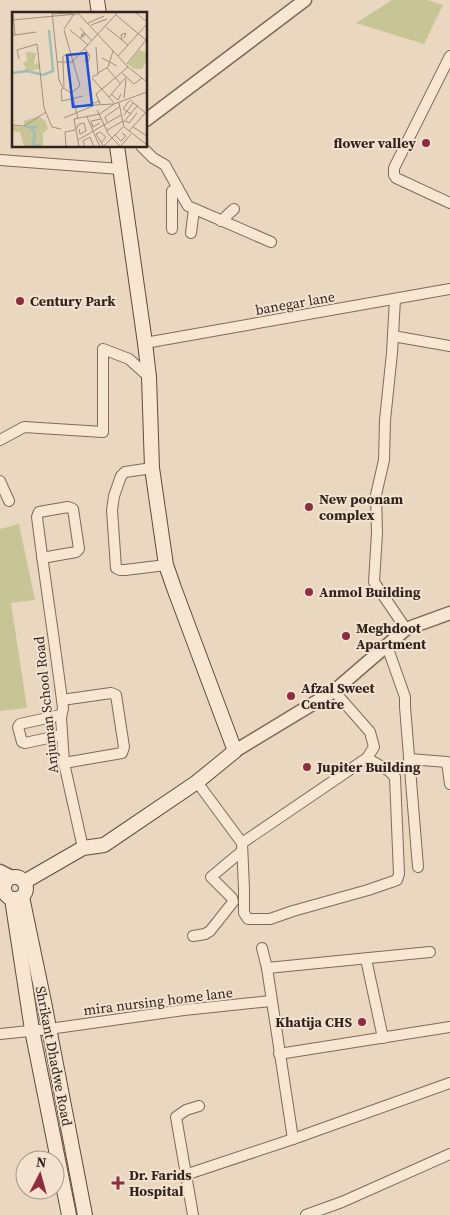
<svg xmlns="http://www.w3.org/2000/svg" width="450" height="1215" viewBox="0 0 450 1215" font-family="'Source Serif 4',serif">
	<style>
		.green { fill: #c7c595 }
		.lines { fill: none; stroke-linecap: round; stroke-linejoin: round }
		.minor-casing { stroke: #816959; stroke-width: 12 }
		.tertiary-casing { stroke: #816959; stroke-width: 15 }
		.secondary-casing { stroke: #634a3d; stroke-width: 16 }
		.minor { stroke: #f6e6d2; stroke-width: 10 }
		.tertiary { stroke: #f6e6d2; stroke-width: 12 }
		.secondary { stroke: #f6e6d2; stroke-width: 14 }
		.poi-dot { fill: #8c2e3d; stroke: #f2e2cf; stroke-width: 2 }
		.labels { text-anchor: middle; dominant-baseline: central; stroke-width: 4; stroke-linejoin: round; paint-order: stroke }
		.poi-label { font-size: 14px; font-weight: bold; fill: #32241d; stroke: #f2e2cf; text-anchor: start }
		.street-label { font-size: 14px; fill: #32241d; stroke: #f2e2cf }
		.inset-river { fill: none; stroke: #a2bcb1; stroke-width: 2.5 }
		.inset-road { fill: none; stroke: #a08f7f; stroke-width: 1 }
		.view { fill: #1d4ed8; fill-opacity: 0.15; stroke: #1d4ed8; stroke-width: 2.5 }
		.inset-edge { fill: none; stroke: #32241d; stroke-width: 2.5 }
	</style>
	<rect width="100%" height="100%" fill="#ead7c0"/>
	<g class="green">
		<path d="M 392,0 L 427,0 L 443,5 L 424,44 L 356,23 Z"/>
		<path d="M 19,524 L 35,600 L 11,603 L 27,708 L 0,711 L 0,529 Z"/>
	</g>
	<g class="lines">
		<g class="minor-casing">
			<g id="minor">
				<path d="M 450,56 L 394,168 L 394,175 L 396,178 L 450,203"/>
				<path d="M 141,146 L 153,158 L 165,165 L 185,201 L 188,206 L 271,242"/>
				<path d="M 0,160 L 120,169"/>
				<path d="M 221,221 L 234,209"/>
				<path d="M 172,229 L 172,191 L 178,188"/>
				<path d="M 191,233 L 194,209"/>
				<path d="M 395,299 L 392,353 L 385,420 L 384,460 L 376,495 L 377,533 L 374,582 L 406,629"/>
				<path d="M 393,336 L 450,346"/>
				<path d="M 145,343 L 450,289"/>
				<path d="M 0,440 L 24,427 L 103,432 L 103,349 L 129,359 L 149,377"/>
				<path d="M 152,468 L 125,472 L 121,476 L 114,496 L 112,510 L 116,568 L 120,570 L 125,570 L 166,565"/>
				<path d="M 0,481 L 9,501"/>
				<path d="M 42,558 L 76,552 L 79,549 L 73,509 L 68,507 L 39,512 L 37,517 C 45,581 55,644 63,708 L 61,718 L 64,763 L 83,848"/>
				<path d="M 387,646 L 405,697 L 405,707 L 418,867"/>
				<path d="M 62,700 L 111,693 L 116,695 L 124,747 L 122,753 L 64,763"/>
				<path d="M 61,715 L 20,724 L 18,727 L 22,742 L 25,743 L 62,735"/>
				<path d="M 409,759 L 447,762 L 450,784"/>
				<path d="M 197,782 L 242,843 L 367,758 L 374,747 L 370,732 L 334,691"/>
				<path d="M 242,843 L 244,889 L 244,913 L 248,919 L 270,919 L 293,911 L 368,890 L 397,880 L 399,874 L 395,777 L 389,771 L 367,758"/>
				<path d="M 193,936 L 205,934 L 210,931 L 233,902 L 232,898 L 211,877 L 242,851"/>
				<path d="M 262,948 L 267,968 L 293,1139"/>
				<path d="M 366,959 L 383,1038"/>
				<path d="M 267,968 L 430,952"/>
				<path d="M 0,1034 L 49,1029 L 184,1010 L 271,1001"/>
				<path d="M 279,1054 L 450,1027"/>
				<path d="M 185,1175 L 293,1139 L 450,1083"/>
				<path d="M 193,1215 L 176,1117 L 186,1110 L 199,1106"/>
				<path d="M 306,1215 L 342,1202 L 450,1154"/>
			</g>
		</g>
		<g class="tertiary-casing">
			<g id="tertiary">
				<path d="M 146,120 L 305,0"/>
				<path d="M 235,751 L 334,691 L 406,629 L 450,613"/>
				<path d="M 0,871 L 12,877"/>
				<path d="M 0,887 L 4,888"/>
			</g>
		</g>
		<g class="secondary-casing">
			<g id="secondary">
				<path d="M 97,0 L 99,14"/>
				<circle cx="15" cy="888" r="11"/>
				<path d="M 24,882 L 83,848 L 104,845 L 107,843 L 197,782 L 235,751 L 174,588 L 166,565 L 152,468 L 149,377 L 145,343 L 117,146"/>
				<path d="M 22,897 L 44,1002 L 85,1215"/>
				<path d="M 12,899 L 32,1030 L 69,1215"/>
			</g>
		</g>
		<use href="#minor" class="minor"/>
		<use href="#tertiary" class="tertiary"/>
		<use href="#secondary" class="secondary"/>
	</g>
	<g class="poi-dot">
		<circle cx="426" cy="143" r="5"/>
		<circle cx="20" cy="301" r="5"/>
		<circle cx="309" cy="507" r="5"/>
		<circle cx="309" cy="592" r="5"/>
		<circle cx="346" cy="636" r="5"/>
		<circle cx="291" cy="696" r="5"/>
		<circle cx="307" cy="767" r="5"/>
		<circle cx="362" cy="1022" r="5"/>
		<path d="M115.5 1175.5h5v5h5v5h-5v5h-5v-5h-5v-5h5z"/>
	</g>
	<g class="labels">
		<g class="poi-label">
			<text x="416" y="143" text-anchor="end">flower valley</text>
			<text x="30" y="301">Century Park</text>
			<text x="319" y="499">New poonam<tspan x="319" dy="16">complex</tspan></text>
			<text x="319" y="592">Anmol Building</text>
			<text x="356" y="628">Meghdoot<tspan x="356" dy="16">Apartment</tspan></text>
			<text x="301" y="688">Afzal Sweet<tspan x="301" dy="16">Centre</tspan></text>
			<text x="317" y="767">Jupiter Building</text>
			<text x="352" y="1022" text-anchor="end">Khatija CHS</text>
			<text x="129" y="1175">Dr. Farids<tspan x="129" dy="16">Hospital</tspan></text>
		</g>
		<g class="street-label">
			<text transform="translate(295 303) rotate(-10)">banegar lane</text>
			<text transform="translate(46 705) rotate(-96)">Anjuman School Road</text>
			<text transform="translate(158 1001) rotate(-7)">mira nursing home lane</text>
			<text transform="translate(54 1056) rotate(79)">Shrikant Dhadwe Road</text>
		</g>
	</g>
	<g transform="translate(12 12)">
		<rect width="135" height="135" fill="#ead7c0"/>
		<path d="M 127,38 L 135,40 L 135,48 L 130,57 L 122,57 L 116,52 ZM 14,40 L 24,41 L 22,52 L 28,51 L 28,57 L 10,59 L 14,56 L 11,51 L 15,49 ZM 27,104 L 34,110 L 36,117 L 31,121 L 31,135 L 12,135 L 8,120 L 0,119 L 0,114 L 12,115 L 12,109 Z" fill="#c7c595"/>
		<path class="inset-river" d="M 0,61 L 16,59 L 31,63 L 41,59 L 37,18M 13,115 L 23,115 L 20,117 L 23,122 L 21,132 L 29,135"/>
		<path class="inset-road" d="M 40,0 L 47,68 L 51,76 L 59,81M 65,0 L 116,55 L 135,70M 123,0 L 135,10M 40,2 L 61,1M 104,3 L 135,29M 0,8 L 65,2M 76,11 L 92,4M 79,13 L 95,7M 94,15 L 116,33M 68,16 L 80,29M 52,17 L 62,2M 52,18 L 68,74 L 60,80M 58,18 L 76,33M 0,23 L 3,23 L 1,0M 3,23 L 24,20M 68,26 L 70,24 L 73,23 L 72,21 L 69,23 L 71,25 L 71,26M 110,28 L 109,23 L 114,21 L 112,26M 25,32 L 32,96 L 40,115 L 49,117M 73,37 L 78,44 L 76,50 L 73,49 L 77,42M 106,44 L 135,12M 90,46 L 105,54M 7,47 L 5,38 L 25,32M 61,49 L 106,0M 45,50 L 51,50 L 51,44 L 59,42M 115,52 L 134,28M 95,56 L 108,71M 86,61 L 96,55 L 101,39M 110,61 L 122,72 L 130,66M 80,65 L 86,62 L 84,35M 80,66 L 103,92M 52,75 L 51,50 L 61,50M 51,76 L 49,78 L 50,89 L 71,84M 60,81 L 66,107M 99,82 L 106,88 L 109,82M 97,85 L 114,65M 112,86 L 114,67M 118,88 L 135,102M 117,89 L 111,97 L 119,102M 107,91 L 112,115M 88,92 L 84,82 L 116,55M 69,95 L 88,89M 85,98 L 97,123 L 109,135M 112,103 L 121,91M 75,105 L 88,135M 52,106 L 83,93 L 101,92M 114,109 L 117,111 L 125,101M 95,110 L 93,105 L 107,95M 88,111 L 81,115 L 79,109 L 89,107M 111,111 L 125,94M 0,113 L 12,114 L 34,100M 112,115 L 135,133M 121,115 L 135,124M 64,117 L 67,112 L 72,111 L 74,119 L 68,122 L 67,117M 95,118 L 111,109M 117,119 L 135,99M 103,123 L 109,129 L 114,124 L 110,121M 66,128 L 109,103M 89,131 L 94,125 L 88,120 L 84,122 L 89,130 L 91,134M 92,134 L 111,115M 54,135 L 53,120 L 63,118M 67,135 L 62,107 L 88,102 L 102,92 L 135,80M 73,135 L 71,129 L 78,125 L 82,135M 108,135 L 119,122"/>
		<path class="view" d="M 74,41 L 80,93 L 61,95 L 55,43 Z"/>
		<rect width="135" height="135" class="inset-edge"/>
	</g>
	<g transform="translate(40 1175) rotate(6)"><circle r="24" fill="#f2e2cf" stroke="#a59688"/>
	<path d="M0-4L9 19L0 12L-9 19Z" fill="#8c2e3d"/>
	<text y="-8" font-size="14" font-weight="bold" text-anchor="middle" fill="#32241d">N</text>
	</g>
</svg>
